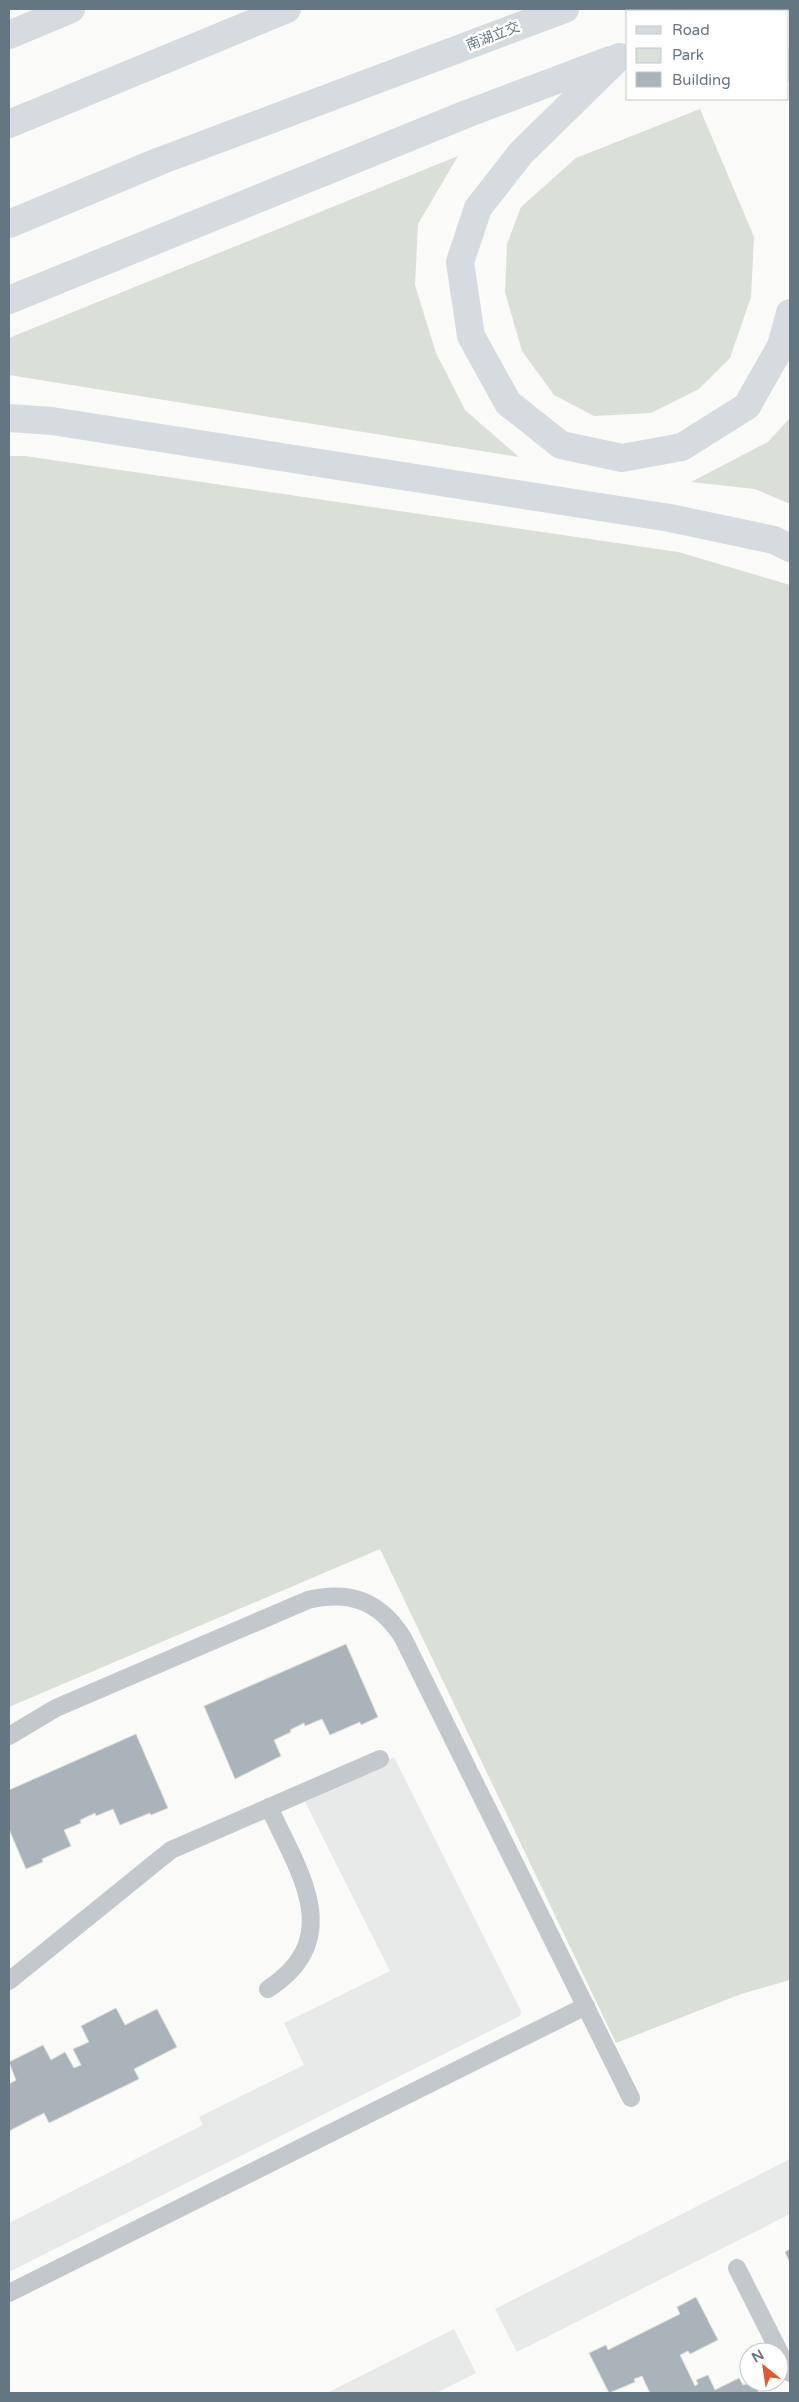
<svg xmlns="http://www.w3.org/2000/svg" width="799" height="2402" viewBox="0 0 799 2402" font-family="'Varela Round','Noto Sans SC',sans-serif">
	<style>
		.built { fill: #e8e9e9 }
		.green { fill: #dadfd7 }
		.building { fill: #aab3b9; stroke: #dcdcda }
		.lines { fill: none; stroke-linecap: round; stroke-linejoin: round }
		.lane { stroke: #c3c8cc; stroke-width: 18 }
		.secondary { stroke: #d6dbdf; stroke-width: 28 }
		.primary { stroke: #d6dbdf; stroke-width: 28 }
		.highway { stroke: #d6dbdf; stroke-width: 28 }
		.labels { text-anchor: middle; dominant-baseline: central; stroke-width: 5; stroke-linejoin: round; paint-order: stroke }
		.street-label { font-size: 14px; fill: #657683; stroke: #fff }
	</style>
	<rect width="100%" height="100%" fill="#fafaf8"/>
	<g class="built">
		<path d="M 394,1757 L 521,2011 L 520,2016 L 9,2272 L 9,2223 L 203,2125 L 199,2117 L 304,2065 L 284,2023 L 390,1971 L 305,1802 Z"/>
		<path d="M 790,2159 L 790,2214 L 517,2352 L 495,2309 Z"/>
		<path d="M 454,2329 L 476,2373 L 436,2393 L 327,2393 Z"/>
	</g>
	<g class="green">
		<path d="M 700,109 L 754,237 L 751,297 L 730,358 L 699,389 L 651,413 L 594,416 L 554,395 L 522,351 L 505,292 L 507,244 L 521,207 L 576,158 Z"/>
		<path d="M 458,156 L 418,224 L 415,285 L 436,353 L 465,410 L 519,457 L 9,375 L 9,338 Z"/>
		<path d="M 790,418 L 790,504 L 755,489 L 691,482 L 768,442 Z"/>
		<path d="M 9,456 L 25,456 L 678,552 L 790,585 L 790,1980 L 741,1994 L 616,2043 L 380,1549 L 9,1707 Z"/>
	</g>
	<g class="building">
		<path d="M 346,1644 L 378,1717 L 361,1725 L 360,1722 L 330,1735 L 322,1719 L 305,1726 L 304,1723 L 290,1730 L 291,1732 L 274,1740 L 281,1756 L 235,1779 L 204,1706 Z"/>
		<path d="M 136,1734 L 168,1808 L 151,1815 L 150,1813 L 120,1825 L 113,1809 L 96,1816 L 95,1813 L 80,1820 L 81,1823 L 64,1830 L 71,1846 L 42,1859 L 43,1862 L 26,1869 L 9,1829 L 9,1790 Z"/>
		<path d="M 116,2008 L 125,2025 L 157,2009 L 177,2047 L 134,2069 L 139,2079 L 49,2123 L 44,2113 L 9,2131 L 9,2084 L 16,2080 L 9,2062 L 43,2045 L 51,2060 L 65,2052 L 74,2068 L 81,2065 L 73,2049 L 89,2042 L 81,2026 Z"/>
		<path d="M 790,2249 L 790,2263 L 785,2252 Z"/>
		<path d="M 696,2297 L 718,2340 L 690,2354 L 688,2351 L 680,2355 L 695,2386 L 698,2384 L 696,2380 L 708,2375 L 715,2390 L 739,2378 L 743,2385 L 754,2382 L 759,2393 L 650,2393 L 642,2376 L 634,2379 L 635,2382 L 609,2393 L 589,2353 L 606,2345 L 608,2350 L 680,2314 L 677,2307 Z"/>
	</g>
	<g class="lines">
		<g class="lane">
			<path d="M 9,1736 L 56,1708 L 308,1600 C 350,1590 380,1601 403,1638 L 631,2098"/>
			<path d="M 9,1981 L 171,1850 L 380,1759"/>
			<path d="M 268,1989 C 347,1938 298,1871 269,1807"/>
			<path d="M 737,2268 L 790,2373"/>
			<path d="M 9,2293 L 586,2006"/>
		</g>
		<g class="secondary">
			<path d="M 741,11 L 748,9"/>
			<path d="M 9,35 L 71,9"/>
			<path d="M 619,57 L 521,153 L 478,208 L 460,262 L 471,336 L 508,403 L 561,445 L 622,458 L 682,447 L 747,406 L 781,346 L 790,313"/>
			<path d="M 9,300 L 469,113 L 610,60"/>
			<path d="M 9,418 L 52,421 L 670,518 L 774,540 L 790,548"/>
		</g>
		<g class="primary">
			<path d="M 768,9 L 769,11"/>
			<path d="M 788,61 L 790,68"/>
		</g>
		<g class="highway">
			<path d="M 9,124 L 287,9"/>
			<path d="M 9,224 L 160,161 L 565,9"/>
		</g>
	</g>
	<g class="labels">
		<g class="street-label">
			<text transform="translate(493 36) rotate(-21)">南湖立交</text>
		</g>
	</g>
	<rect width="799" height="2402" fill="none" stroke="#657683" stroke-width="20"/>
	<rect x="626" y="10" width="162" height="90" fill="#ffffff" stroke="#c1c8cd"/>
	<rect x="636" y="26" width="25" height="8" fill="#d6dbdf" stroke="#c1c8cd"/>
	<text x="672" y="35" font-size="15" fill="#657683">Road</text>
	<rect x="636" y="48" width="25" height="15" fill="#dadfd7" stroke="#c1c8cd"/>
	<text x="672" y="60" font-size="15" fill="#657683">Park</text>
	<rect x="636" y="72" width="25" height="15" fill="#aab3b9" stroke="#c1c8cd"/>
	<text x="672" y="85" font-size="15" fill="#657683">Building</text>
	<g transform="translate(764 2367) rotate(330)"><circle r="24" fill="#ffffff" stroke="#c1c8cd"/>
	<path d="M0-4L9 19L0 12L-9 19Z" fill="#e4572e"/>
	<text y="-8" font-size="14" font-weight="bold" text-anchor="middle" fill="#657683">N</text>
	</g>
</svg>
